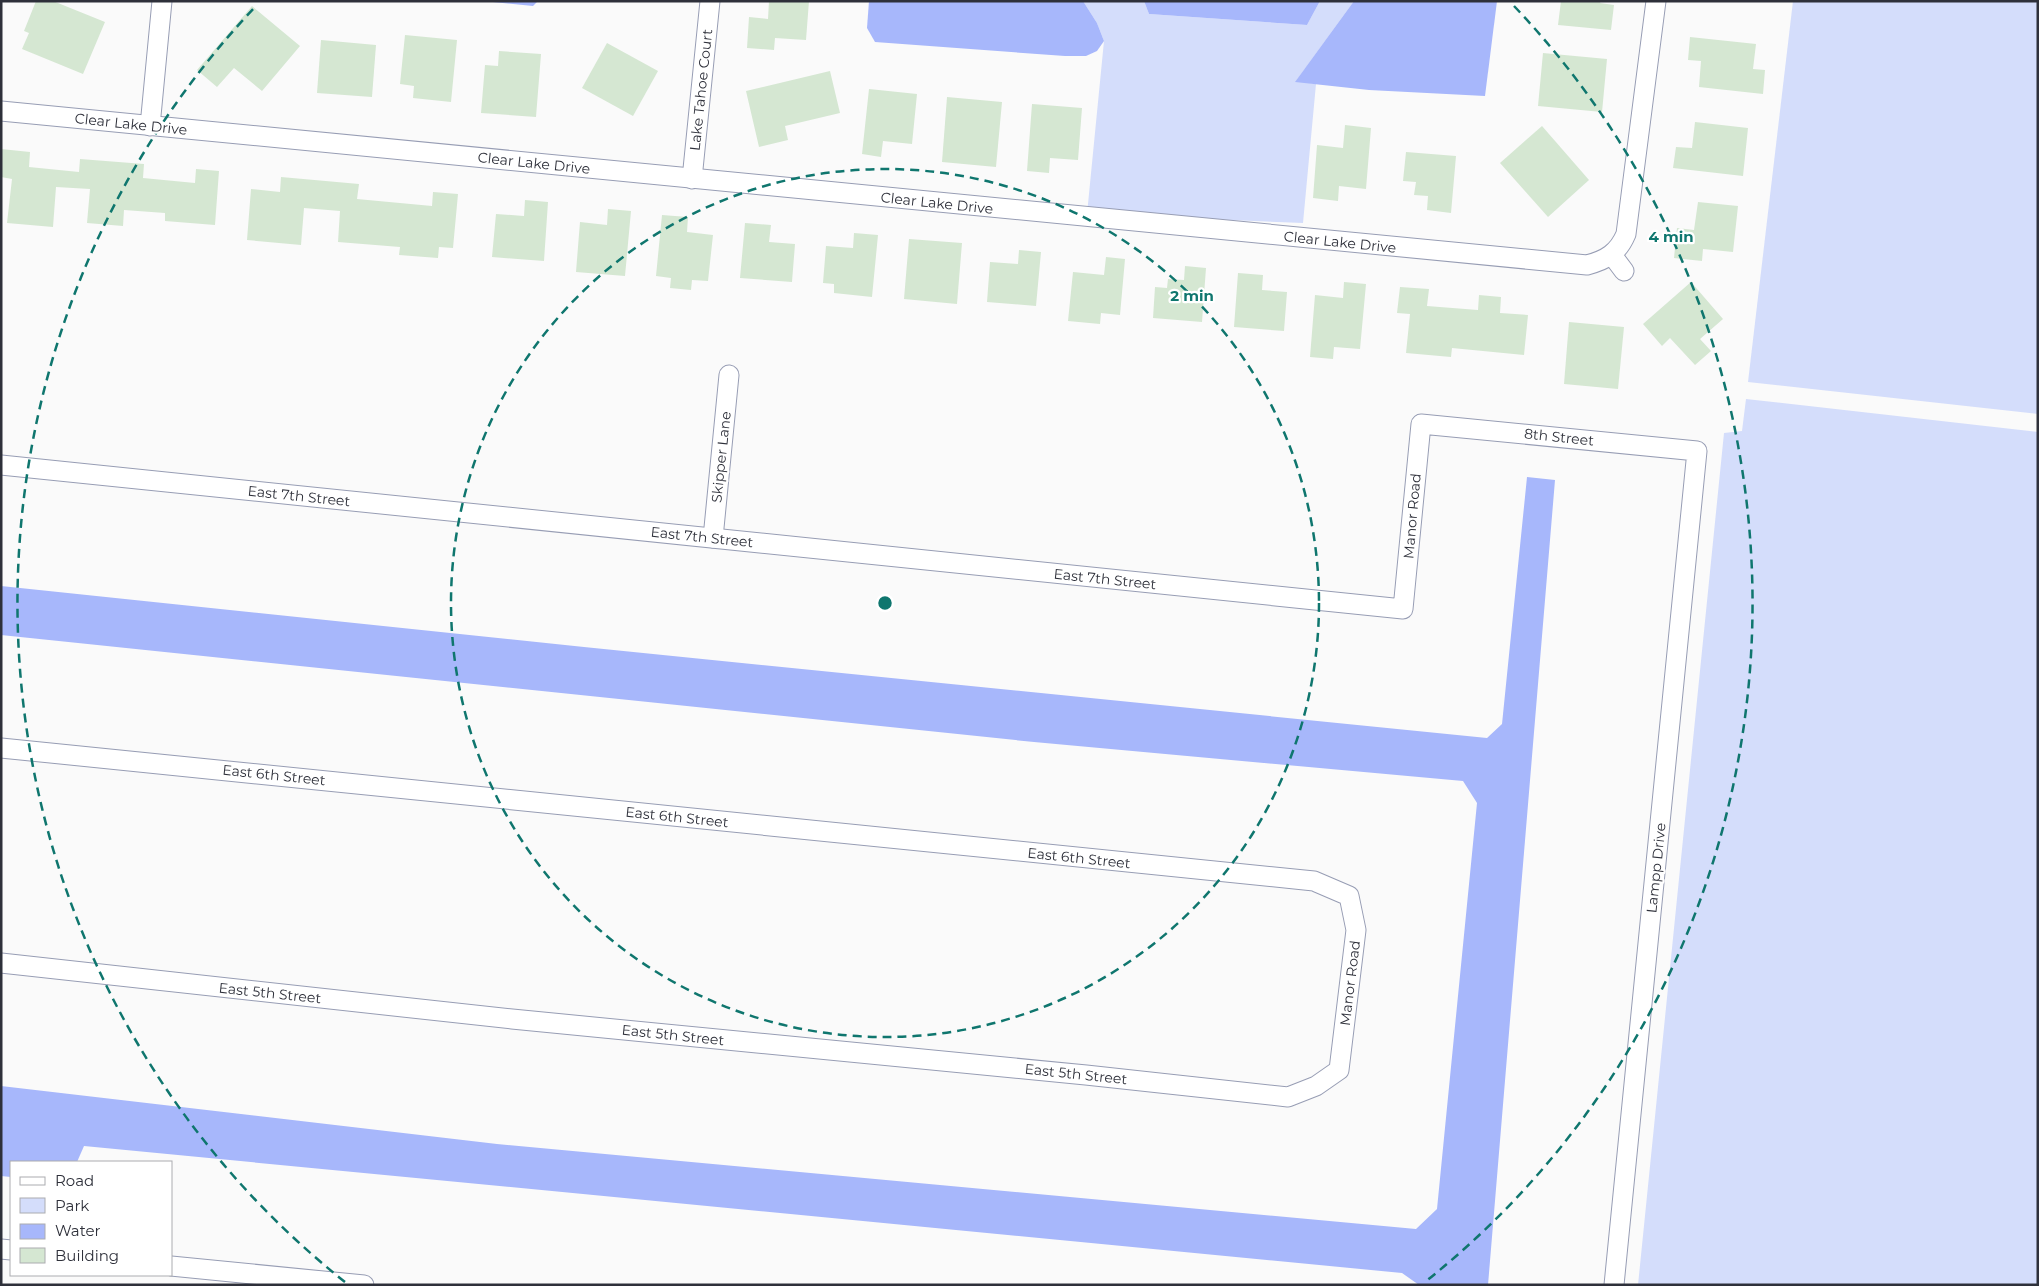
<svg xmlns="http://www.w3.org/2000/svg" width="2039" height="1286" viewBox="0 0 2039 1286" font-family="Montserrat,sans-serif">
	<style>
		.green { fill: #d4ddfb }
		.water { fill: #a7b7fb }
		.building { fill: #d5e7d2 }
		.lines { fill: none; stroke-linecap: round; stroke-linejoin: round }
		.minor-casing { stroke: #979db4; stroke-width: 21 }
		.minor { stroke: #fff; stroke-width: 19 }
		.ring { fill: none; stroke: #0f766e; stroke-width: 2.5; stroke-dasharray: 9 6 }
		.labels { text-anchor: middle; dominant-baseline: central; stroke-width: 4.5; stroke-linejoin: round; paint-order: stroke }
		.street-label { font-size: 14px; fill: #2e303a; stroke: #fff }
		.centre { fill: #0f766e; stroke: #fff; stroke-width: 2.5 }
		.ring-label { font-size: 15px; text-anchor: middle; font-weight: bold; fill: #0f766e; stroke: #fff; stroke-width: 4.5; stroke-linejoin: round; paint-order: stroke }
	</style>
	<rect width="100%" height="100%" fill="#fafafa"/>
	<g class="green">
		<path d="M 1083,1 L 1144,1 L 1149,14 L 1307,25 L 1320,1 L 1354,1 L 1296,81 L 1316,84 L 1303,223 L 1087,214 L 1104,41 L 1097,23 Z"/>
		<path d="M 1793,1 L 2038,1 L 2038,414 L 1748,382 Z"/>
		<path d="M 1746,399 L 2038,432 L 2038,1285 L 1638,1285 L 1724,433 L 1742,431 Z"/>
	</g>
	<g class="water">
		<path d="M 483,1 L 538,1 L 533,6 Z"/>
		<path d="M 869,1 L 1083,1 L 1097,23 L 1104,41 L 1097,51 L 1086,56 L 1065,56 L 875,42 L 867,28 Z"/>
		<path d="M 1144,1 L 1320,1 L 1307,25 L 1149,14 Z"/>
		<path d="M 1354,1 L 1497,1 L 1485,96 L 1369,90 L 1295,82 Z"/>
		<path d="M 1527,477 L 1555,480 L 1488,1285 L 1419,1285 L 1402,1273 L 84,1146 L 77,1162 L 11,1162 L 11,1177 L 1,1176 L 1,1086 L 497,1144 L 1416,1229 L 1437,1209 L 1477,803 L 1463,781 L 1034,742 L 1,635 L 1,586 L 584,647 L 1487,738 L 1502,724 Z"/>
	</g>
	<g class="building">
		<path d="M 36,1 L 53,1 L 105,22 L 83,74 L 22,49 L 29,33 L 24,31 Z"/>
		<path d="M 769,1 L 809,1 L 806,40 L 775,38 L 774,50 L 747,48 L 749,17 L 768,19 Z"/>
		<path d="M 1561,1 L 1601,1 L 1600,3 L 1614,5 L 1611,30 L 1558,25 Z"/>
		<path d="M 252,6 L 300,46 L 262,91 L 234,68 L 217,87 L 197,70 Z"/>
		<path d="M 405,35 L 457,40 L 451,102 L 413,98 L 414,86 L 400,84 Z"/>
		<path d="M 1690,37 L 1756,44 L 1753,69 L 1765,70 L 1763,94 L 1699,87 L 1701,61 L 1688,60 Z"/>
		<path d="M 321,40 L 376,45 L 372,97 L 317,93 Z"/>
		<path d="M 607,43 L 658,71 L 633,116 L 582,88 Z"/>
		<path d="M 499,51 L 541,54 L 536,117 L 481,113 L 485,65 L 498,66 Z"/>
		<path d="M 1543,53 L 1607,59 L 1602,112 L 1538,106 Z"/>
		<path d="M 830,71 L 840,113 L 785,126 L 788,140 L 759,147 L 746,91 Z"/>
		<path d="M 869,89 L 917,94 L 912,144 L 883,141 L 881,157 L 862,154 Z"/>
		<path d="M 947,97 L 1002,102 L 996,167 L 942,162 Z"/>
		<path d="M 1032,104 L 1082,108 L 1078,160 L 1050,158 L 1049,173 L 1027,171 Z"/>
		<path d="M 1695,122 L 1748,128 L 1743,176 L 1673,168 L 1676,147 L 1692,148 Z"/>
		<path d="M 1345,125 L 1371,128 L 1366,189 L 1339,186 L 1338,201 L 1313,198 L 1317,145 L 1343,148 Z"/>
		<path d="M 1542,126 L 1589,180 L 1548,217 L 1500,163 Z"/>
		<path d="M 1,149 L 30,152 L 29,167 L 79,172 L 80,159 L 144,164 L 143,178 L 195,183 L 196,169 L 219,171 L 215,225 L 165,221 L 165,213 L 124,210 L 123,226 L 87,223 L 90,189 L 56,187 L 53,227 L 7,223 L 12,179 L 1,177 Z"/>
		<path d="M 1406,152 L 1456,156 L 1451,213 L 1427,210 L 1428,196 L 1414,195 L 1416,182 L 1403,181 Z"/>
		<path d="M 281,177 L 359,184 L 357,199 L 432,206 L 433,192 L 458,194 L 453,248 L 439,247 L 438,258 L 399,255 L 400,247 L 338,242 L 340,211 L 304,208 L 301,245 L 247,240 L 251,189 L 280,192 Z"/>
		<path d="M 525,200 L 548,202 L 544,261 L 492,257 L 496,214 L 524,216 Z"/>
		<path d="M 1698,202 L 1738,206 L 1733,252 L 1703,249 L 1702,261 L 1674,258 L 1677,228 L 1694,230 Z"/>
		<path d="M 608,209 L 631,211 L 625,276 L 576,272 L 580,222 L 607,225 Z"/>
		<path d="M 662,215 L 688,217 L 687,232 L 713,235 L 708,281 L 692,280 L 691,290 L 670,288 L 671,278 L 656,276 Z"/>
		<path d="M 745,223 L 771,225 L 769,242 L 795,244 L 792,282 L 740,278 Z"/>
		<path d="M 854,233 L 878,235 L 872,297 L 834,293 L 834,284 L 823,283 L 826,246 L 853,248 Z"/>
		<path d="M 909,239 L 962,243 L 957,304 L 904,299 Z"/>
		<path d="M 1019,250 L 1041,252 L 1036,306 L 987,302 L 990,262 L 1018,264 Z"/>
		<path d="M 1106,257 L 1125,259 L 1120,315 L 1101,313 L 1100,324 L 1068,321 L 1073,272 L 1104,275 Z"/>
		<path d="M 1185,266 L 1206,268 L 1202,322 L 1153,318 L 1155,287 L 1167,288 L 1168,279 L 1184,280 Z"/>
		<path d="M 1238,273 L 1263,275 L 1262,290 L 1287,292 L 1284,331 L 1234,327 Z"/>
		<path d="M 1344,282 L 1366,284 L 1360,349 L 1334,347 L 1333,359 L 1310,357 L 1315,295 L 1343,298 Z"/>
		<path d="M 1691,282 L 1723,319 L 1700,339 L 1711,351 L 1695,365 L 1670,338 L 1662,346 L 1643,324 Z"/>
		<path d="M 1400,287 L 1429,289 L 1427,306 L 1478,310 L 1479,295 L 1501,297 L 1500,313 L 1528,315 L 1524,355 L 1452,348 L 1451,357 L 1406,353 L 1410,314 L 1397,313 Z"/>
		<path d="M 1569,322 L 1624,327 L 1618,389 L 1564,384 Z"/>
	</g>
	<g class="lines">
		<g class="minor-casing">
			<g id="minor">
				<path d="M 1,111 L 1587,265 C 1606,260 1618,253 1626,234 L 1656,1"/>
				<path d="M 150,126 L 162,1"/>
				<path d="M 692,179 L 710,1"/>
				<path d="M 1612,255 L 1624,271"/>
				<path d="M 1,465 L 1403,609 L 1421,424 L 1697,451 L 1614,1285"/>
				<path d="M 713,538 L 729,375"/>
				<path d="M 1,748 L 1314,881 L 1349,896 L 1356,930 L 1339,1070 L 1316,1086 L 1288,1097 L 1086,1075 L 512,1019 L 1,963"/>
				<path d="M 1,1249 L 11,1250"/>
				<path d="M 171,1266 L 364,1285"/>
			</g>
		</g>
		<use href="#minor" class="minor"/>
	</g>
	<g class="ring">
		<circle cx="885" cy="603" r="434"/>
		<path d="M345 1282A867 867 0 0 1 256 6M1514 6A867 867 0 0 1 1425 1282"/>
	</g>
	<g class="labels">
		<g class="street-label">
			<text transform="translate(701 90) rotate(-84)">Lake Tahoe Court</text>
			<text transform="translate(131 124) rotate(6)">Clear Lake Drive</text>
			<text transform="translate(534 163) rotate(6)">Clear Lake Drive</text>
			<text transform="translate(937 203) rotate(6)">Clear Lake Drive</text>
			<text transform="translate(1340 242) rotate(6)">Clear Lake Drive</text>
			<text transform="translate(1559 437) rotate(6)">8th Street</text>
			<text transform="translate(721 457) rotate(-84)">Skipper Lane</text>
			<text transform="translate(299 496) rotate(6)">East 7th Street</text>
			<text transform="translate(1412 516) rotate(-85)">Manor Road</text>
			<text transform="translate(702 537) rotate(6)">East 7th Street</text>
			<text transform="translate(1105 579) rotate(6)">East 7th Street</text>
			<text transform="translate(274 775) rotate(6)">East 6th Street</text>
			<text transform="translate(677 817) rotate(6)">East 6th Street</text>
			<text transform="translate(1079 858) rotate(6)">East 6th Street</text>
			<text transform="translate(1656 868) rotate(-84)">Lampp Drive</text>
			<text transform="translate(1350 983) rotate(-83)">Manor Road</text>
			<text transform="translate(270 993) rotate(6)">East 5th Street</text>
			<text transform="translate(673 1035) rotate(6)">East 5th Street</text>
			<text transform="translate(1076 1074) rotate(6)">East 5th Street</text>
		</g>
	</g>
	<circle cx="885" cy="603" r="8" class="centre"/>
	<g class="ring-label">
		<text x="1671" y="242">4 min</text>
		<text x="1192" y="301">2 min</text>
	</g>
	<rect width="2039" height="1286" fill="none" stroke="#2e303a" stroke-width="5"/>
	<rect x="10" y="1161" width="162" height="115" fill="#ffffff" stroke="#abacb0"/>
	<rect x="20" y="1177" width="25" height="8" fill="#ffffff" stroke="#abacb0"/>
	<text x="55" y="1186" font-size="15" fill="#2e303a">Road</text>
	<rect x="20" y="1198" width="25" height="15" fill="#d4ddfb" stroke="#abacb0"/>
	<text x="55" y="1211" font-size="15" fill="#2e303a">Park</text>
	<rect x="20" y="1224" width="25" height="15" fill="#a7b7fb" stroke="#abacb0"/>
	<text x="55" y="1236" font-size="15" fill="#2e303a">Water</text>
	<rect x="20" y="1248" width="25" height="15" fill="#d5e7d2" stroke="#abacb0"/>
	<text x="55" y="1261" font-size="15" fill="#2e303a">Building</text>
</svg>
